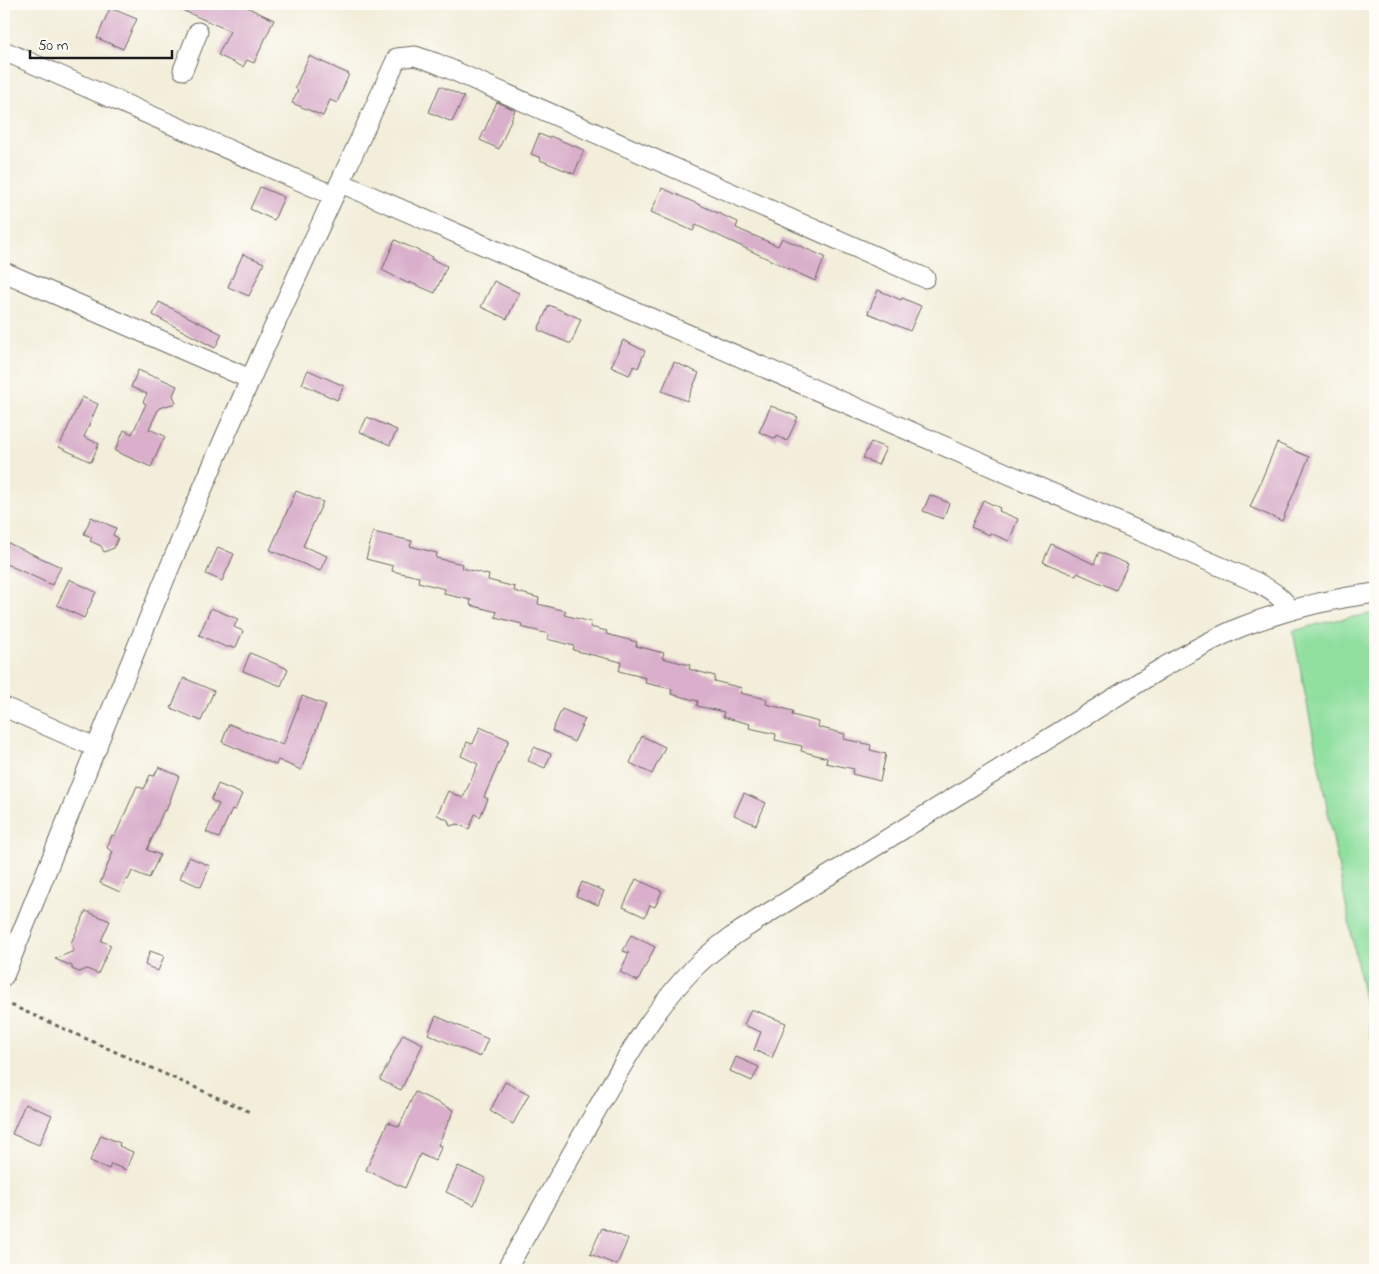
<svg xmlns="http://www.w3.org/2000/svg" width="1379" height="1274" viewBox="0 0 1379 1274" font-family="'Indie Flower',sans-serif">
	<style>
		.green { fill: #8fdf9f; stroke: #567e5e }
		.building { fill: #d9afcb }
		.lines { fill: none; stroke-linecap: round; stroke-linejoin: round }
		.minor-casing { stroke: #67665e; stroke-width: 21 }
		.path { stroke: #67665e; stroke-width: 3; stroke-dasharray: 4 4; stroke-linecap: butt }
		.minor { stroke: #fff; stroke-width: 19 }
	</style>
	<rect width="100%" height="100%" fill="#fdfcf7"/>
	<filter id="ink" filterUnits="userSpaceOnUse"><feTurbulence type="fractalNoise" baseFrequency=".02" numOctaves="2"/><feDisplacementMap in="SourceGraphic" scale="10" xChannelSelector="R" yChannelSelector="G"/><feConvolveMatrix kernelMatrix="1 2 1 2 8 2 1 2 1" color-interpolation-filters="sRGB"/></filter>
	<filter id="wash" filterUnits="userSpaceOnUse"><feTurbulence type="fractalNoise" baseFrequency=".0096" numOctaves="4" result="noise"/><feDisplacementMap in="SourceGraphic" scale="20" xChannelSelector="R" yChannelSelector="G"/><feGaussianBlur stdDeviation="1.12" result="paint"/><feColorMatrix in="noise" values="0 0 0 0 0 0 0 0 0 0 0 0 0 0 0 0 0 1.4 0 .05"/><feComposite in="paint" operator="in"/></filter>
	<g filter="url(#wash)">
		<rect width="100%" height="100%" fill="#f3eeda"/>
		<path class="green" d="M 1375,613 L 1375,1056 L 1293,631 L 1326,622 Z"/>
		<g id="blocks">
			<g class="building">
				<path d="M 168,4 L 240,4 L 274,20 L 254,63 L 247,60 L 243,67 L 218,55 L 230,31 Z"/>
				<path d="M 110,8 L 137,19 L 123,49 L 97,38 Z"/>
				<path d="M 309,56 L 349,74 L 337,103 L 330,100 L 323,116 L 292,103 L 298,90 L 295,88 Z"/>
				<path d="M 440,86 L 464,97 L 452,122 L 429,112 Z"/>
				<path d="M 497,102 L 515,110 L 499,149 L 480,140 Z"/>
				<path d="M 539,134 L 549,138 L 550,136 L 584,150 L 574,174 L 540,160 L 541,158 L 531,154 Z"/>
				<path d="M 260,187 L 284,197 L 274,220 L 250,209 Z"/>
				<path d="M 662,188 L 738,222 L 736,228 L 778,246 L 782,238 L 825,257 L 815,281 L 696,225 L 693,231 L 651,212 Z"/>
				<path d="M 395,240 L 432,257 L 431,259 L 447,266 L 435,293 L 409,282 L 409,284 L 382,270 Z"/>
				<path d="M 243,254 L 264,263 L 249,296 L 228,287 Z"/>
				<path d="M 494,281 L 519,293 L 507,319 L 481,307 Z"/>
				<path d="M 878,290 L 901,300 L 902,298 L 921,306 L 910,331 L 868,313 Z"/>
				<path d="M 159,302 L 222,334 L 215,348 L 153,315 Z"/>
				<path d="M 549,305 L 581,319 L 571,344 L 538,330 Z"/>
				<path d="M 623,340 L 645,351 L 638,368 L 634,366 L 629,375 L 611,367 Z"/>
				<path d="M 674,362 L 699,373 L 687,401 L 662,391 Z"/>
				<path d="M 138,370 L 154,377 L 155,376 L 177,386 L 173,395 L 176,403 L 159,408 L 149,429 L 165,436 L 151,467 L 115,451 L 124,430 L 132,434 L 146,404 L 143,402 L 147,394 L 131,387 Z"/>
				<path d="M 308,370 L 344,386 L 337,400 L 302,384 Z"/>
				<path d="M 82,397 L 98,404 L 84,437 L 99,444 L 91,462 L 59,447 Z"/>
				<path d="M 771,406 L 798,417 L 787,441 L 777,436 L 776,439 L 759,432 Z"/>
				<path d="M 367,417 L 397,430 L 390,445 L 360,432 Z"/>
				<path d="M 871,442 L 886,448 L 878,465 L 863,458 Z"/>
				<path d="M 1277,443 L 1309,457 L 1282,521 L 1250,507 Z"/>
				<path d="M 296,491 L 323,502 L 303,546 L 327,556 L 320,571 L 270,550 Z"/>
				<path d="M 930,495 L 949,503 L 943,519 L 923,511 Z"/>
				<path d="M 983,500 L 1000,508 L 999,511 L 1018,519 L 1009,541 L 990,533 L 989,535 L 971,527 Z"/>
				<path d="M 91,517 L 116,528 L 113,535 L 118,538 L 114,548 L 104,552 L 101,546 L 90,541 L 92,537 L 84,534 Z"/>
				<path d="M 373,532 L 412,541 L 410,546 L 437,553 L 436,558 L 463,564 L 462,568 L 489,575 L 488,580 L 515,587 L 514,591 L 539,598 L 538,604 L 566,611 L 564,615 L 591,622 L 590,627 L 607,631 L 606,634 L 637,642 L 636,646 L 664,653 L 662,658 L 690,665 L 689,669 L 715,676 L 714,681 L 742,688 L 740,693 L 767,699 L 766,704 L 793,711 L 792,715 L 819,722 L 818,727 L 845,734 L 844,739 L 871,745 L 870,750 L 886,754 L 880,781 L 852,774 L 854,769 L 826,763 L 827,758 L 801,751 L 802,746 L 775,740 L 776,734 L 749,728 L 750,724 L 723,717 L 724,712 L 697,706 L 698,701 L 671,694 L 672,689 L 645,683 L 646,678 L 619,671 L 621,662 L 573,650 L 574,646 L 547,639 L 549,634 L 521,627 L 522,624 L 495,617 L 497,612 L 470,605 L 471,600 L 444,594 L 445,589 L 418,582 L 419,577 L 392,571 L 393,566 L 366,559 Z"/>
				<path d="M 8,543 L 61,567 L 52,585 L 4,563 L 4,553 Z"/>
				<path d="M 1051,544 L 1094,564 L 1099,552 L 1128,564 L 1116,590 L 1077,573 L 1076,576 L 1043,562 Z"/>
				<path d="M 218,547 L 234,554 L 222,581 L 206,574 Z"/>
				<path d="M 69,579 L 96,592 L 84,618 L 57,605 Z"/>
				<path d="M 211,608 L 238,619 L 234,627 L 243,631 L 236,647 L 226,647 L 199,635 Z"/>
				<path d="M 250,653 L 288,669 L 281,686 L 243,671 Z"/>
				<path d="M 184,678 L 214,691 L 201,721 L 171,708 Z"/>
				<path d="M 302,696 L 326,705 L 301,770 L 278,760 L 276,765 L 222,742 L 229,724 L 283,745 Z"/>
				<path d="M 562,709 L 585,719 L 574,742 L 552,731 Z"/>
				<path d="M 480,727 L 509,740 L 484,797 L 488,799 L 480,817 L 475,814 L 469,829 L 457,824 L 450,826 L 448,820 L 437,815 L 448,791 L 463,798 L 478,764 L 461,756 L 467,742 L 473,744 Z"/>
				<path d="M 642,736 L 665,747 L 652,774 L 630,763 Z"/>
				<path d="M 534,747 L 551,754 L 545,768 L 528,761 Z"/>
				<path d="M 159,767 L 179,776 L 166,811 L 164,810 L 147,850 L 160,855 L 149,878 L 132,871 L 128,880 L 126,879 L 120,892 L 100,883 L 113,852 L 107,848 L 112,835 L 115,836 L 137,786 L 144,789 L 150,775 L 154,776 Z"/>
				<path d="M 218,784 L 242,794 L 235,810 L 232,809 L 219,838 L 206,832 L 219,804 L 211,800 Z"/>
				<path d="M 744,793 L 766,803 L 756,825 L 734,815 Z"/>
				<path d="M 189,857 L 210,866 L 201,887 L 180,878 Z"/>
				<path d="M 636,879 L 662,891 L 655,907 L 650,905 L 645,917 L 623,907 Z"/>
				<path d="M 582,882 L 604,891 L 598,905 L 576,896 Z"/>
				<path d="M 86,911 L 110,921 L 101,941 L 111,945 L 98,974 L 87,969 L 79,972 L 72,969 L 72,966 L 55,959 L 74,951 L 71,943 Z"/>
				<path d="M 631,935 L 655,947 L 638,981 L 620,972 L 629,953 L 623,951 Z"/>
				<path d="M 150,951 L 164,956 L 158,971 L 145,965 Z"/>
				<path d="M 751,1009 L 786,1023 L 772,1058 L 754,1050 L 761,1032 L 744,1025 Z"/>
				<path d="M 436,1016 L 488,1039 L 480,1057 L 428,1034 Z"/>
				<path d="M 403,1034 L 423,1044 L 401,1090 L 380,1080 Z"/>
				<path d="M 736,1057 L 759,1067 L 752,1081 L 730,1071 Z"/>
				<path d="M 505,1082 L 529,1094 L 513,1124 L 490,1111 Z"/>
				<path d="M 415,1092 L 454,1110 L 438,1145 L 442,1146 L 435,1161 L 420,1154 L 405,1188 L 366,1170 L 388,1122 L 399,1127 Z"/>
				<path d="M 25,1104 L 52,1115 L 39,1145 L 12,1134 Z"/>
				<path d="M 101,1135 L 120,1143 L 119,1146 L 133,1152 L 126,1170 L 111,1164 L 109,1169 L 90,1161 Z"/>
				<path d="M 458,1166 L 486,1178 L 474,1205 L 446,1192 Z"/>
				<path d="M 602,1228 L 628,1239 L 617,1265 L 590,1254 Z"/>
			</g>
		</g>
	</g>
	<g filter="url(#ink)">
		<use href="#blocks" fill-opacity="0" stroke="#67665e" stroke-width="1"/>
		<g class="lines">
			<g class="minor-casing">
				<g id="minor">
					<path d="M 4,51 L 323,191 L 335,194"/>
					<path d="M 183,70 L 198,32"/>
					<path d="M 341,183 L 1256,582 C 1270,590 1282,596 1290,610"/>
					<path d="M 4,272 L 250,379"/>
					<path d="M 4,707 L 97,748"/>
					<path d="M 4,976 C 73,807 139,637 211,469 C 270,331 335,195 397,58 L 415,56 L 436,63 L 925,278"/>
					<path d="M 506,1270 C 535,1220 563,1169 592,1118 C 622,1065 651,1012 694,968 C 716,946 743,929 770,912 L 1162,668 C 1188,653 1214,638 1241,627 C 1284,610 1329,599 1375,593"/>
				</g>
			</g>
			<path class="path" d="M 4,1002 L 252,1113"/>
			<use href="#minor" class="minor"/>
		</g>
	</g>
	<rect width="1379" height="1274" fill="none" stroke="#fdfcf7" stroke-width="20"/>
	<path d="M30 50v8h142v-8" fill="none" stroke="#1c1c1c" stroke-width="2.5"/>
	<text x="38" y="50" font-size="15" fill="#1c1c1c" stroke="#fdfcf7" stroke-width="4" paint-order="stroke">50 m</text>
</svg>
